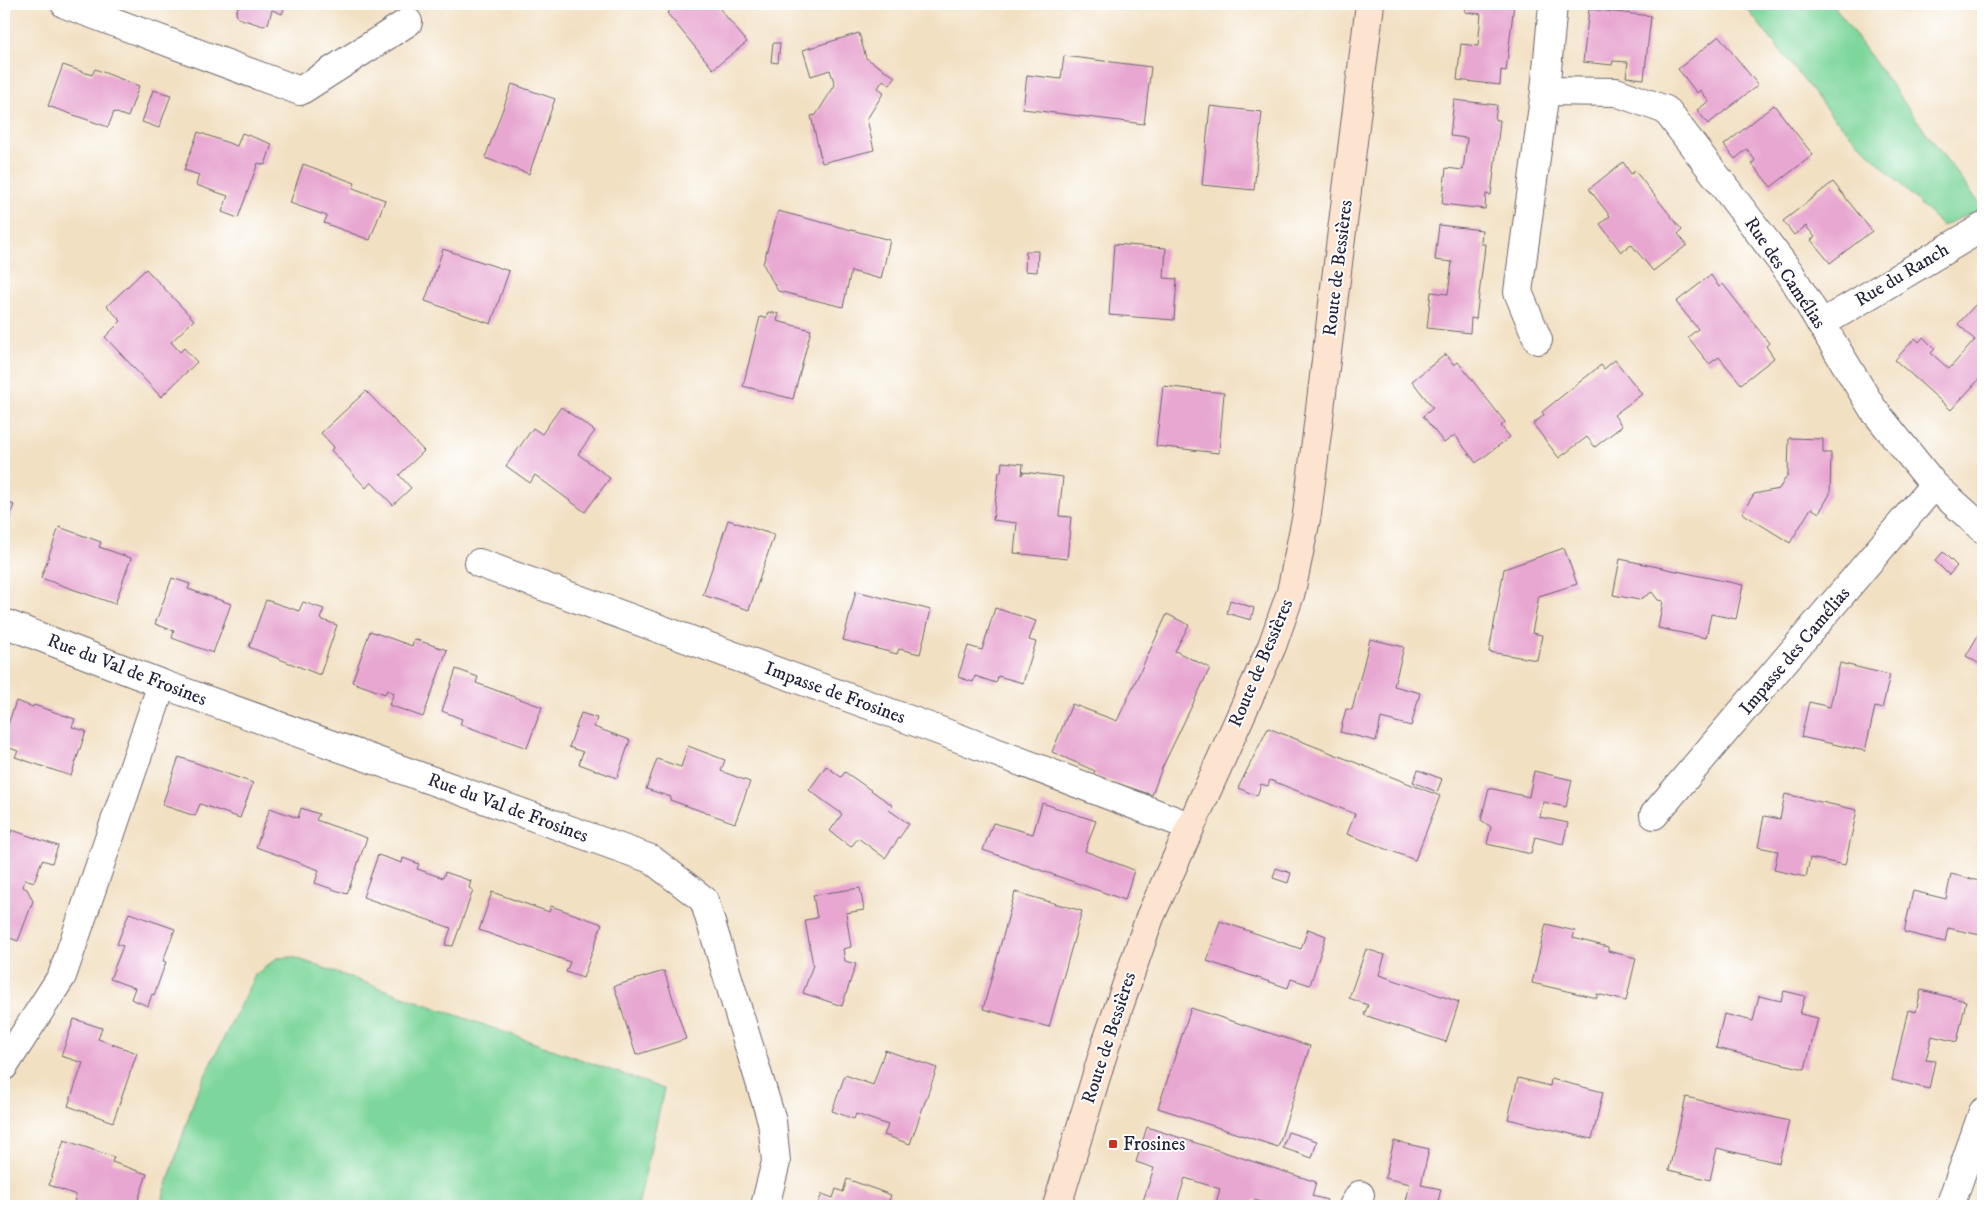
<svg xmlns="http://www.w3.org/2000/svg" width="1987" height="1210" viewBox="0 0 1987 1210" font-family="'IM FELL DW Pica',serif">
	<style>
		.green { fill: #7dd69b; stroke: #507c6b }
		.building { fill: #e8a7d1 }
		.lines { fill: none; stroke-linecap: round; stroke-linejoin: round }
		.minor-casing { stroke: #6b646b; stroke-width: 30 }
		.secondary-casing { stroke: #6b646b; stroke-width: 30 }
		.minor { stroke: #fff; stroke-width: 28 }
		.secondary { stroke: #fde4d1; stroke-width: 28 }
		.poi-dot { fill: #c8321e; stroke: #fff; stroke-width: 2 }
		.labels { text-anchor: middle; dominant-baseline: central; stroke-width: 4; stroke-linejoin: round; paint-order: stroke }
		.street-label { font-size: 19px; fill: #22223b; stroke: #fff }
		.poi-label { font-size: 19px; fill: #22223b; stroke: #fff; text-anchor: start }
	</style>
	<rect width="100%" height="100%" fill="#fff"/>
	<filter id="ink" filterUnits="userSpaceOnUse"><feTurbulence type="fractalNoise" baseFrequency=".02" numOctaves="2"/><feDisplacementMap in="SourceGraphic" scale="10" xChannelSelector="R" yChannelSelector="G"/><feConvolveMatrix kernelMatrix="1 2 1 2 8 2 1 2 1" color-interpolation-filters="sRGB"/></filter>
	<filter id="wash" filterUnits="userSpaceOnUse"><feTurbulence type="fractalNoise" baseFrequency=".0096" numOctaves="4" result="noise"/><feDisplacementMap in="SourceGraphic" scale="20" xChannelSelector="R" yChannelSelector="G"/><feGaussianBlur stdDeviation="1.12" result="paint"/><feColorMatrix in="noise" values="0 0 0 0 0 0 0 0 0 0 0 0 0 0 0 0 0 1.4 0 .05"/><feComposite in="paint" operator="in"/></filter>
	<g filter="url(#wash)">
		<rect width="100%" height="100%" fill="#f2e0c3"/>
		<g class="green">
			<path d="M 1743,4 L 1833,4 L 1913,115 L 1983,208 L 1942,226 L 1832,116 Z"/>
			<path d="M 293,957 L 664,1089 L 638,1206 L 160,1206 L 196,1094 L 255,975 L 277,958 Z"/>
		</g>
		<g id="blocks">
			<g class="building">
				<path d="M 239,4 L 286,4 L 282,14 L 272,10 L 268,24 L 263,26 L 238,18 L 236,13 Z"/>
				<path d="M 678,4 L 716,4 L 747,42 L 713,69 L 667,13 Z"/>
				<path d="M 1466,4 L 1514,4 L 1506,71 L 1501,70 L 1500,85 L 1457,80 L 1461,44 L 1478,46 L 1481,14 L 1465,12 Z"/>
				<path d="M 1589,9 L 1651,16 L 1644,79 L 1626,77 L 1628,62 L 1613,61 L 1612,65 L 1583,62 Z"/>
				<path d="M 859,33 L 866,58 L 895,77 L 890,85 L 883,80 L 878,88 L 884,92 L 867,119 L 874,150 L 822,163 L 811,116 L 816,115 L 835,85 L 830,70 L 811,76 L 803,50 Z"/>
				<path d="M 1719,36 L 1758,85 L 1708,124 L 1697,110 L 1709,101 L 1700,90 L 1697,93 L 1678,69 Z"/>
				<path d="M 773,43 L 780,43 L 778,63 L 771,62 Z"/>
				<path d="M 1064,56 L 1151,67 L 1144,124 L 1023,109 L 1027,75 L 1061,79 Z"/>
				<path d="M 63,65 L 92,75 L 95,69 L 139,86 L 128,117 L 114,112 L 108,127 L 48,106 Z"/>
				<path d="M 512,84 L 555,99 L 529,174 L 485,158 Z"/>
				<path d="M 153,90 L 171,95 L 159,128 L 142,122 Z"/>
				<path d="M 1454,100 L 1497,105 L 1495,120 L 1500,120 L 1499,131 L 1491,195 L 1486,194 L 1485,209 L 1442,204 L 1446,168 L 1463,170 L 1467,138 L 1450,136 Z"/>
				<path d="M 1774,105 L 1813,155 L 1771,187 L 1752,164 L 1755,160 L 1747,149 L 1735,159 L 1724,145 Z"/>
				<path d="M 1210,106 L 1262,112 L 1254,190 L 1202,185 Z"/>
				<path d="M 198,132 L 237,146 L 242,133 L 272,144 L 265,165 L 258,163 L 238,218 L 222,212 L 228,196 L 196,185 L 199,175 L 184,170 Z"/>
				<path d="M 1623,162 L 1631,174 L 1635,171 L 1682,230 L 1678,234 L 1687,245 L 1653,271 L 1631,244 L 1621,252 L 1600,224 L 1610,216 L 1589,189 Z"/>
				<path d="M 303,164 L 355,183 L 353,188 L 385,200 L 370,240 L 324,223 L 327,216 L 290,203 Z"/>
				<path d="M 1833,182 L 1872,231 L 1830,263 L 1811,240 L 1815,237 L 1806,226 L 1794,235 L 1783,221 Z"/>
				<path d="M 778,211 L 890,240 L 881,279 L 851,271 L 843,307 L 778,291 L 763,264 Z"/>
				<path d="M 1439,225 L 1482,230 L 1481,244 L 1485,244 L 1484,255 L 1476,319 L 1471,318 L 1470,333 L 1427,328 L 1431,292 L 1448,294 L 1452,262 L 1435,260 Z"/>
				<path d="M 1114,244 L 1166,248 L 1164,278 L 1177,279 L 1174,320 L 1109,315 Z"/>
				<path d="M 443,249 L 509,271 L 491,324 L 425,301 Z"/>
				<path d="M 1026,251 L 1038,251 L 1037,272 L 1025,271 Z"/>
				<path d="M 146,269 L 194,320 L 171,342 L 180,352 L 184,348 L 197,362 L 161,397 L 105,337 L 121,321 L 107,306 Z"/>
				<path d="M 1711,275 L 1719,287 L 1723,284 L 1769,343 L 1766,346 L 1774,358 L 1741,384 L 1719,357 L 1709,364 L 1688,337 L 1698,329 L 1676,302 Z"/>
				<path d="M 1975,305 L 1983,313 L 1983,375 L 1951,410 L 1895,360 L 1915,338 L 1919,342 L 1923,337 L 1935,349 L 1931,353 L 1949,369 L 1975,340 L 1958,324 Z"/>
				<path d="M 768,312 L 779,314 L 777,321 L 811,330 L 793,399 L 743,386 L 760,317 L 766,318 Z"/>
				<path d="M 1446,354 L 1454,365 L 1458,362 L 1505,422 L 1501,426 L 1510,437 L 1476,463 L 1455,435 L 1444,443 L 1423,416 L 1433,408 L 1412,381 Z"/>
				<path d="M 1615,360 L 1642,394 L 1614,415 L 1622,426 L 1595,447 L 1587,437 L 1559,458 L 1533,424 L 1544,415 L 1542,412 L 1601,365 L 1604,369 Z"/>
				<path d="M 1163,386 L 1224,393 L 1219,453 L 1156,446 Z"/>
				<path d="M 366,391 L 424,451 L 399,475 L 411,488 L 393,505 L 371,482 L 366,488 L 331,450 L 334,447 L 321,433 Z"/>
				<path d="M 561,407 L 595,431 L 578,454 L 610,478 L 585,512 L 535,475 L 530,483 L 506,466 L 533,428 L 542,434 Z"/>
				<path d="M 1789,438 L 1823,439 L 1823,453 L 1831,453 L 1830,494 L 1819,513 L 1811,508 L 1790,543 L 1742,513 L 1754,494 L 1779,489 L 1788,474 Z"/>
				<path d="M 1002,462 L 1023,464 L 1022,475 L 1023,472 L 1063,477 L 1059,516 L 1071,517 L 1067,559 L 1014,553 L 1017,523 L 993,520 L 999,472 L 1001,472 Z"/>
				<path d="M 4,501 L 14,505 L 4,533 Z"/>
				<path d="M 728,520 L 774,535 L 749,610 L 703,595 Z"/>
				<path d="M 59,527 L 101,542 L 99,547 L 131,558 L 115,604 L 41,578 Z"/>
				<path d="M 1564,548 L 1577,584 L 1539,596 L 1532,633 L 1542,635 L 1537,660 L 1489,652 L 1504,569 Z"/>
				<path d="M 1943,552 L 1957,566 L 1949,575 L 1935,561 Z"/>
				<path d="M 1620,559 L 1743,585 L 1736,619 L 1711,614 L 1706,638 L 1658,628 L 1663,601 L 1658,600 L 1652,592 L 1639,600 L 1613,595 Z"/>
				<path d="M 172,578 L 190,584 L 188,589 L 231,604 L 213,653 L 172,638 L 174,631 L 155,624 Z"/>
				<path d="M 856,591 L 931,610 L 920,654 L 899,649 L 897,654 L 843,640 Z"/>
				<path d="M 266,600 L 299,611 L 303,602 L 324,609 L 320,619 L 337,625 L 320,675 L 249,647 Z"/>
				<path d="M 1230,600 L 1254,608 L 1251,620 L 1227,613 Z"/>
				<path d="M 995,608 L 1036,621 L 1029,640 L 1036,642 L 1023,683 L 998,676 L 996,683 L 975,676 L 973,682 L 958,677 L 968,646 L 982,650 Z"/>
				<path d="M 1167,614 L 1189,625 L 1175,651 L 1210,668 L 1162,768 L 1152,795 L 1093,775 L 1095,771 L 1052,752 L 1072,704 L 1117,721 Z"/>
				<path d="M 1983,627 L 1983,666 L 1966,656 Z"/>
				<path d="M 370,631 L 412,646 L 414,639 L 447,650 L 423,717 L 389,705 L 394,693 L 387,690 L 385,694 L 352,682 Z"/>
				<path d="M 1370,639 L 1404,647 L 1394,686 L 1420,693 L 1411,726 L 1381,718 L 1376,741 L 1340,732 L 1346,709 L 1352,710 Z"/>
				<path d="M 1840,663 L 1890,675 L 1882,709 L 1875,707 L 1865,751 L 1801,737 L 1809,702 L 1830,707 Z"/>
				<path d="M 456,669 L 478,677 L 476,683 L 542,707 L 527,748 L 460,724 L 462,719 L 442,711 Z"/>
				<path d="M 16,701 L 33,707 L 34,705 L 75,719 L 72,727 L 86,731 L 71,776 L 15,757 L 18,751 L 4,746 L 4,736 Z"/>
				<path d="M 581,713 L 597,718 L 594,727 L 630,740 L 617,778 L 579,764 L 583,752 L 569,747 Z"/>
				<path d="M 1268,728 L 1440,796 L 1415,860 L 1347,834 L 1355,814 L 1270,780 L 1268,786 L 1261,784 L 1257,796 L 1238,788 Z"/>
				<path d="M 688,746 L 725,760 L 721,771 L 750,782 L 735,823 L 670,800 L 671,797 L 646,789 L 657,759 L 681,767 Z"/>
				<path d="M 179,757 L 253,783 L 240,818 L 200,804 L 195,816 L 162,805 Z"/>
				<path d="M 826,766 L 841,777 L 845,772 L 892,805 L 889,810 L 909,824 L 885,858 L 858,838 L 851,847 L 830,831 L 842,814 L 809,790 Z"/>
				<path d="M 1418,770 L 1442,779 L 1437,792 L 1413,782 Z"/>
				<path d="M 1534,771 L 1572,780 L 1566,807 L 1543,802 L 1540,817 L 1568,823 L 1563,844 L 1535,837 L 1531,854 L 1487,844 L 1491,827 L 1481,820 L 1489,788 L 1529,797 Z"/>
				<path d="M 1785,794 L 1857,810 L 1845,865 L 1810,858 L 1806,877 L 1774,870 L 1778,851 L 1758,847 L 1764,816 L 1780,819 Z"/>
				<path d="M 1042,803 L 1096,821 L 1085,851 L 1134,870 L 1125,900 L 983,850 L 993,823 L 1033,834 Z"/>
				<path d="M 270,808 L 298,818 L 301,808 L 319,814 L 316,820 L 367,838 L 347,894 L 315,883 L 319,870 L 256,847 Z"/>
				<path d="M 12,830 L 58,846 L 52,863 L 42,860 L 34,882 L 25,879 L 23,887 L 27,889 L 33,901 L 18,941 L 4,936 L 4,846 L 6,847 Z"/>
				<path d="M 378,855 L 402,863 L 403,858 L 419,864 L 417,869 L 443,878 L 445,872 L 471,881 L 469,888 L 473,890 L 453,946 L 445,945 L 451,928 L 363,897 Z"/>
				<path d="M 1276,868 L 1291,873 L 1288,883 L 1273,878 Z"/>
				<path d="M 1951,874 L 1983,882 L 1983,922 L 1980,935 L 1948,928 L 1945,942 L 1904,932 L 1913,891 L 1946,899 Z"/>
				<path d="M 860,888 L 864,910 L 846,913 L 851,947 L 843,949 L 845,961 L 856,964 L 842,1006 L 803,993 L 813,965 L 805,920 L 817,918 L 813,895 Z"/>
				<path d="M 492,892 L 549,912 L 551,906 L 602,924 L 583,978 L 566,972 L 570,962 L 479,930 Z"/>
				<path d="M 1015,892 L 1082,911 L 1049,1027 L 983,1009 Z"/>
				<path d="M 129,913 L 175,929 L 163,961 L 166,962 L 154,995 L 152,994 L 148,1006 L 131,999 L 135,988 L 110,979 L 123,946 L 117,944 Z"/>
				<path d="M 1220,921 L 1301,949 L 1308,929 L 1326,936 L 1310,985 L 1291,979 L 1288,988 L 1207,961 Z"/>
				<path d="M 1546,924 L 1575,931 L 1573,938 L 1608,947 L 1608,951 L 1636,958 L 1626,1001 L 1597,994 L 1597,998 L 1532,983 Z"/>
				<path d="M 1366,949 L 1385,955 L 1379,975 L 1459,1002 L 1446,1042 L 1364,1015 L 1368,1005 L 1349,998 Z"/>
				<path d="M 664,971 L 686,1039 L 636,1055 L 614,986 Z"/>
				<path d="M 1921,990 L 1966,1001 L 1957,1042 L 1932,1036 L 1926,1060 L 1935,1061 L 1929,1089 L 1892,1080 L 1908,1010 L 1916,1012 Z"/>
				<path d="M 1784,991 L 1805,996 L 1800,1014 L 1818,1018 L 1805,1069 L 1716,1048 L 1724,1014 L 1753,1021 L 1759,996 L 1781,1001 Z"/>
				<path d="M 1191,1008 L 1310,1046 L 1278,1147 L 1158,1108 Z"/>
				<path d="M 74,1019 L 102,1028 L 98,1039 L 137,1053 L 113,1122 L 68,1106 L 83,1063 L 61,1056 Z"/>
				<path d="M 885,1050 L 937,1068 L 910,1144 L 884,1135 L 888,1125 L 856,1114 L 854,1119 L 832,1111 L 845,1075 L 873,1085 Z"/>
				<path d="M 1518,1078 L 1550,1086 L 1551,1079 L 1603,1092 L 1592,1139 L 1508,1119 Z"/>
				<path d="M 1686,1097 L 1789,1121 L 1779,1163 L 1717,1148 L 1710,1180 L 1669,1170 Z"/>
				<path d="M 1147,1127 L 1316,1182 L 1312,1196 L 1327,1200 L 1325,1206 L 1274,1206 L 1254,1200 L 1252,1206 L 1215,1206 L 1220,1189 L 1185,1178 L 1176,1206 L 1160,1206 L 1143,1201 L 1154,1168 L 1136,1162 Z"/>
				<path d="M 1288,1132 L 1317,1141 L 1312,1158 L 1283,1148 Z"/>
				<path d="M 64,1140 L 114,1157 L 112,1162 L 147,1174 L 136,1206 L 73,1206 L 76,1195 L 49,1185 Z"/>
				<path d="M 1394,1141 L 1429,1149 L 1421,1185 L 1441,1189 L 1437,1206 L 1405,1206 L 1410,1184 L 1385,1178 Z"/>
				<path d="M 847,1179 L 891,1195 L 887,1206 L 817,1206 L 822,1194 L 833,1198 L 836,1189 L 843,1192 Z"/>
			</g>
		</g>
	</g>
	<g filter="url(#ink)">
		<use href="#blocks" fill-opacity="0" stroke="#6b646b" stroke-width="1"/>
		<g class="lines">
			<g class="minor-casing">
				<g id="minor">
					<path d="M 65,4 L 300,91 L 408,22"/>
					<path d="M 1545,91 L 1616,92 L 1666,110 L 1790,273 L 1873,409 L 1934,485 L 1983,529"/>
					<path d="M 1821,324 L 1983,227"/>
					<path d="M 1538,340 L 1518,292 L 1545,91 L 1553,5"/>
					<path d="M 479,563 L 943,732 L 1189,826"/>
					<path d="M 4,623 L 162,684 L 651,859 L 704,900 L 772,1121 L 776,1162 L 765,1206"/>
					<path d="M 1654,815 L 1934,485"/>
					<path d="M 4,1066 L 62,976 L 162,684"/>
					<path d="M 1353,1206 L 1360,1195"/>
					<path d="M 1950,1206 L 1983,1112"/>
				</g>
			</g>
			<g class="secondary-casing">
				<path id="secondary" d="M 1057,1206 L 1106,1044 L 1150,917 L 1272,646 L 1291,592 L 1307,514 L 1370,4"/>
			</g>
			<use href="#minor" class="minor"/>
			<use href="#secondary" class="secondary"/>
		</g>
	</g>
	<rect class="poi-dot" x="1108" y="1139" width="10" height="10" rx="2.5"/>
	<g class="labels">
		<g class="street-label">
			<text transform="translate(1338 268) rotate(-83)">Route de Bessières</text>
			<text transform="translate(1785 273) rotate(56)">Rue des Camélias</text>
			<text transform="translate(1902 275) rotate(-31)">Rue du Ranch</text>
			<text transform="translate(1795 651) rotate(-50)">Impasse des Camélias</text>
			<text transform="translate(1261 663) rotate(-67)">Route de Bessières</text>
			<text transform="translate(127 670) rotate(21)">Rue du Val de Frosines</text>
			<text transform="translate(835 693) rotate(20)">Impasse de Frosines</text>
			<text transform="translate(508 808) rotate(20)">Rue du Val de Frosines</text>
			<text transform="translate(1109 1038) rotate(-72)">Route de Bessières</text>
		</g>
		<g class="poi-label">
			<text x="1123" y="1144">Frosines</text>
		</g>
	</g>
	<rect width="1987" height="1210" fill="none" stroke="#fff" stroke-width="20"/>
</svg>
